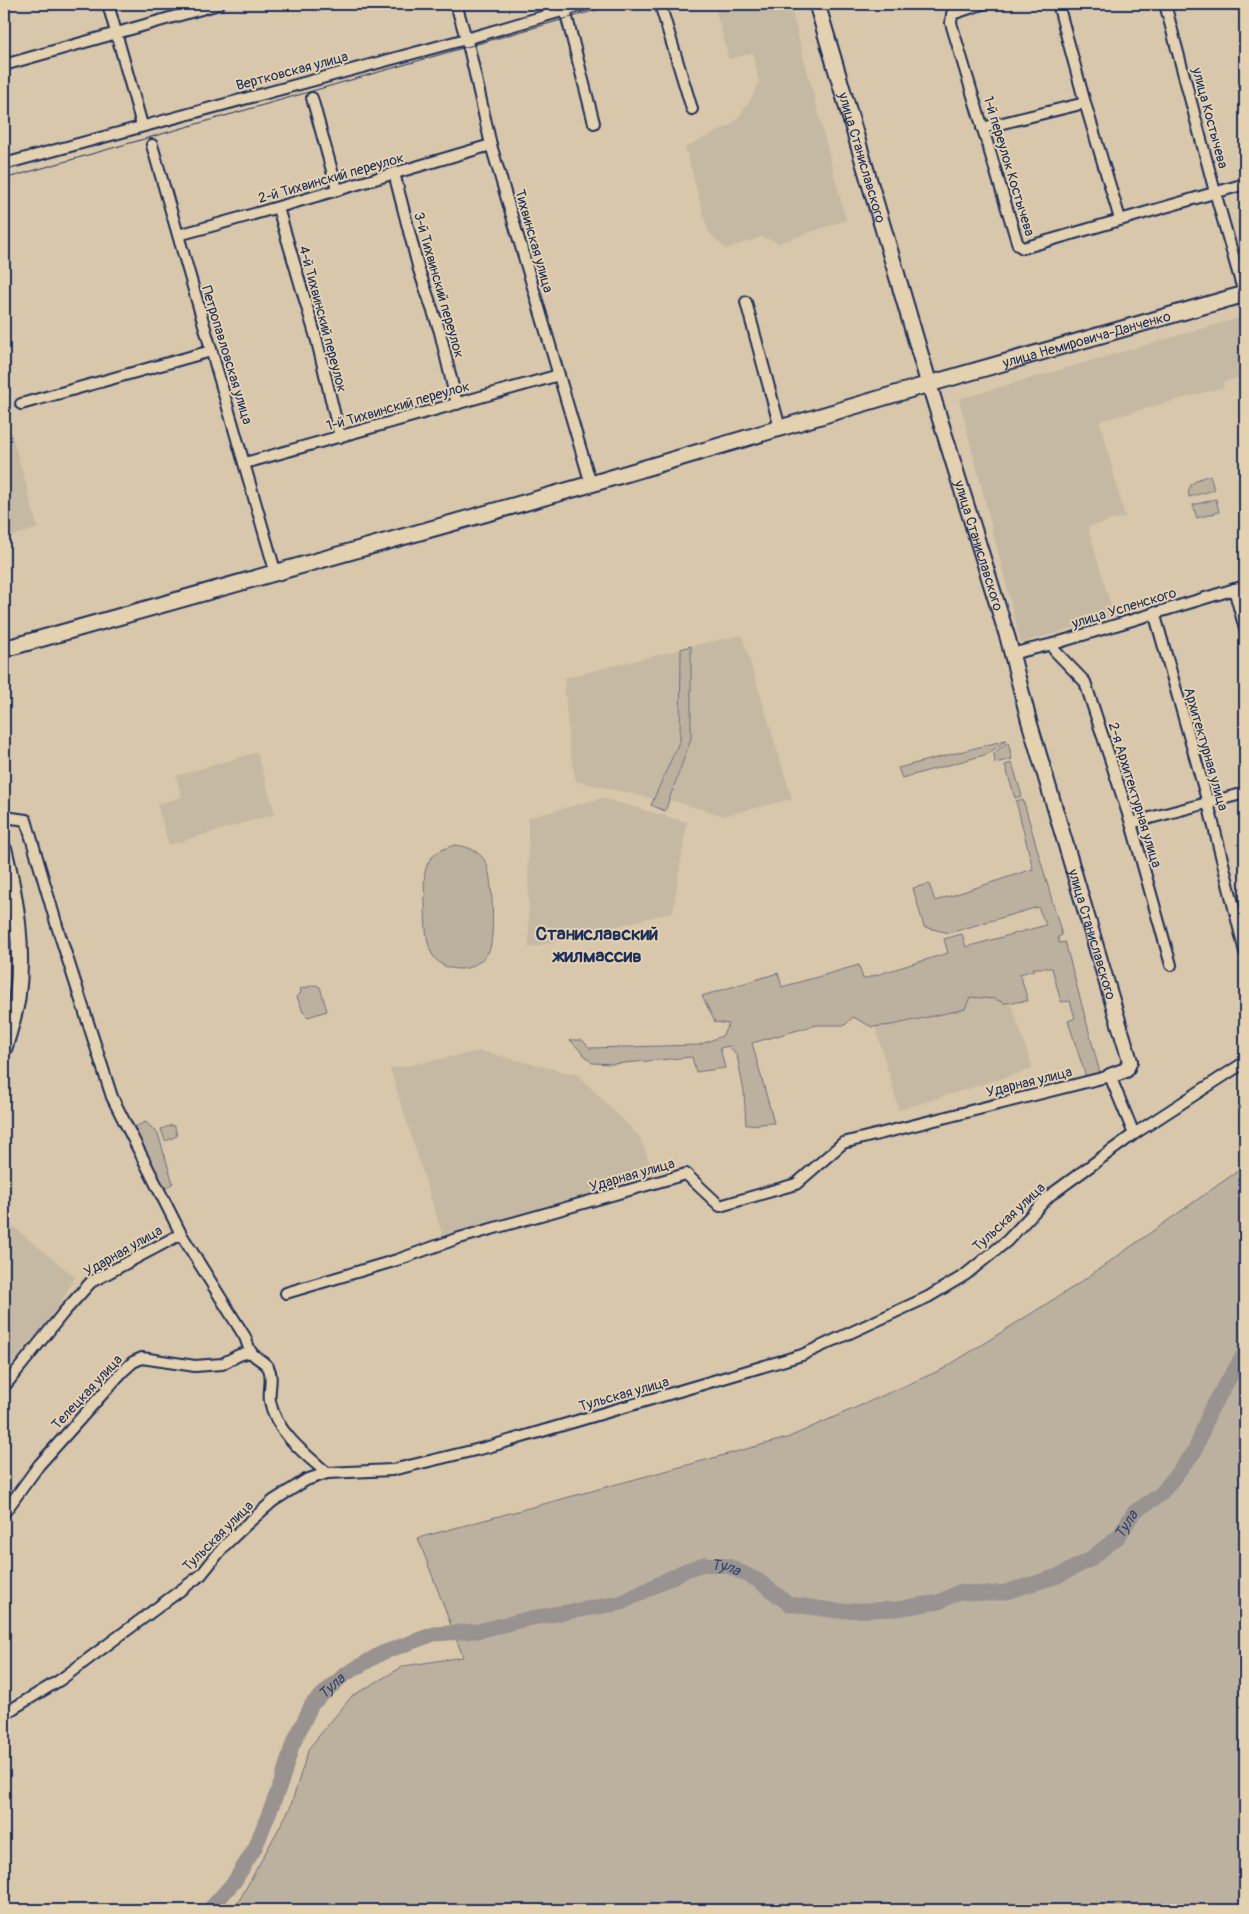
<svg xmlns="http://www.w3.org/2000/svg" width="1249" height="1914" viewBox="0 0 1249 1914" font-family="Pangolin,sans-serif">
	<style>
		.built { fill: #c6b9a3 }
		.green { fill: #bcb19f; stroke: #6c707e }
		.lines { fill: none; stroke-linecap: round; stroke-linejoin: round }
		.river { stroke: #989391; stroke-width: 15 }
		.street-casing { stroke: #1b2f5e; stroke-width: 14 }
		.secondary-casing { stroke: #1b2f5e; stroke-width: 18 }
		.primary-casing { stroke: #1b2f5e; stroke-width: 19 }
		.street { stroke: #e4d1af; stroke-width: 10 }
		.secondary { stroke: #e4d1af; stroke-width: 14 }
		.primary { stroke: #e4d1af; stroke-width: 15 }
		.tram { stroke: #1b2f5e; stroke-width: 1 }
		.labels { text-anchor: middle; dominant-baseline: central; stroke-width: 4; stroke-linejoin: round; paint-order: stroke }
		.street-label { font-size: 14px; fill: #1b2f5e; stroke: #e4d1af }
		.water-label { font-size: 15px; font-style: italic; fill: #344368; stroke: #e4d1af }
		.district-label { font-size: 19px; font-weight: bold; fill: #1b2f5e; stroke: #e4d1af }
	</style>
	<rect width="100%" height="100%" fill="#d8c7aa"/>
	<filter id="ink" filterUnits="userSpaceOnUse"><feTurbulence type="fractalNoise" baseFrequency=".02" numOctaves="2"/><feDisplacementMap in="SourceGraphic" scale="10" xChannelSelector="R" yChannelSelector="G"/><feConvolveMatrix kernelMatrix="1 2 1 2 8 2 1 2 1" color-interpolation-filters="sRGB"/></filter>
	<g filter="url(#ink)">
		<g class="built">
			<path d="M 714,4 L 790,4 L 846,220 L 779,243 L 762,237 L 725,249 L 708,231 L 685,147 L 727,127 L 737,119 L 751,99 L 759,82 L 753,53 L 729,59 Z"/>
			<path d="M 1239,318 L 1245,322 L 1245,376 L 1223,382 L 1224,387 L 1100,421 L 1125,517 L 1088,527 L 1114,616 L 1021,643 L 959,399 Z"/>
			<path d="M 6,428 L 11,431 L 38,528 L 4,539 L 4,429 Z"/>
			<path d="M 742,635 L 792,799 L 724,816 L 670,800 L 691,739 L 691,646 Z"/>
			<path d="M 681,649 L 680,740 L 654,799 L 576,781 L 569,745 L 564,678 Z"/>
			<path d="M 257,752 L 275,814 L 169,845 L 157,804 L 182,797 L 176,776 Z"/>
			<path d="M 602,798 L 687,822 L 673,912 L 529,948 L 528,818 Z"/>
			<path d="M 1001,974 L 1033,1069 L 899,1110 L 871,1012 Z"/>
			<path d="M 480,1051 L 578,1075 L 640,1137 L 655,1177 L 443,1237 L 390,1069 Z"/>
			<path d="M 4,1219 L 75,1277 L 55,1313 L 4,1373 Z"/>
		</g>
		<g class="green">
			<path d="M 1210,475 L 1214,490 L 1189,497 C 1186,483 1198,479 1210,475 Z"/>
			<path d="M 1216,499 L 1219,512 L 1197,518 L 1193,505 Z"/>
			<path d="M 691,646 L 691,739 L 665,811 L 651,805 L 680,740 L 681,649 Z"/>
			<path d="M 1006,740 L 988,754 L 902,778 L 898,768 Z"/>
			<path d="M 1008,742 L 1012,759 L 995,763 L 994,753 Z"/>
			<path d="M 1012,763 L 1022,796 L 1015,798 L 1005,765 Z"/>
			<path d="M 1019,800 L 1023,800 L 1024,803 L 1062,935 L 1058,937 L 1059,943 L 1065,942 L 1100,1073 L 1086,1077 L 1068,1021 L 1075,1018 L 1070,1001 L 1061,1002 L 1052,968 L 1033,968 L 1034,970 L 1020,974 L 1028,1001 L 1004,1003 L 995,999 L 970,997 L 965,1009 L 892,1025 L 872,1027 L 853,1017 L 845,1025 L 816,1025 L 752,1043 L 774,1123 L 746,1125 L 744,1092 L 737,1055 L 729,1046 L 720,1048 L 725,1068 L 696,1072 L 692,1057 L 613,1064 L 592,1063 L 570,1040 L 582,1040 L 590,1048 L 699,1045 L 722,1036 L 729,1024 L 715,1022 L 702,996 L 778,973 L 782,987 L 859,965 L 863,979 L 948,953 L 944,939 L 962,934 L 966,947 L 1046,925 L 1038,907 L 949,933 L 924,927 L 913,888 L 929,884 L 935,901 L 1033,869 L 1016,801 Z"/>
			<path d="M 456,845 C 468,847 478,850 485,861 C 493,872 495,940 489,951 C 483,961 472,968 461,969 C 423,970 426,930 425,904 C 425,891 422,875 428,863 C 434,852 444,848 456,845 Z"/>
			<path d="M 315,985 L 320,987 L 327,1011 L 308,1017 L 303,1012 L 297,997 L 301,993 L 300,989 Z"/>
			<path d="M 146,1122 L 158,1134 L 173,1183 L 166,1188 L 162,1187 L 134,1130 L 134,1127 Z"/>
			<path d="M 172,1125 L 175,1127 L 177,1136 L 165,1141 L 161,1129 Z"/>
			<path d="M 1245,1166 L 1245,1910 L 234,1910 L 290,1808 L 309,1748 L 352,1696 L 404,1666 L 463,1657 L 418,1538 L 787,1438 L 943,1369 L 1075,1286 Z"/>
		</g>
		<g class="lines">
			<path class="river" id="s1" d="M 209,1910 L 234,1882 L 255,1848 L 281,1783 L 292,1746 L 312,1704 L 344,1675 L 382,1653 L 434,1634 L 478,1631 L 531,1618 L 621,1603 L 686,1570 L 704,1564 L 728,1566 L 759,1581 L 789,1604 L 838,1611 L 897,1609 L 939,1602 L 959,1592 L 987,1594 L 1006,1592 L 1058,1576 L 1089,1560 L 1118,1537 L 1134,1512 L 1160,1495 L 1195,1451 L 1210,1411 L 1245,1352"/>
			<g class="street-casing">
				<g id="street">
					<path d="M 108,4 L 142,125"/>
					<path d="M 456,4 L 470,52 L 491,145 L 591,484"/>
					<path d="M 660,4 L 692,109"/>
					<path d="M 982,4 L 952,14 L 951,23 L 1018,245 L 1023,248 L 1245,184"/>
					<path d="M 1058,4 L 1085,103 L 1120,219"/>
					<path d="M 1165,4 L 1215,192 L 1245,297"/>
					<path d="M 565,10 L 594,123"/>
					<path d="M 4,65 L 219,4"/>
					<path d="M 312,98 L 337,189"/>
					<path d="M 982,128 L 1085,103"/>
					<path d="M 152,145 L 276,574"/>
					<path d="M 4,164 L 466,39 L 586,4"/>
					<path d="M 394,173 L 419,270 L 440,332 L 457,404"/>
					<path d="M 278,208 L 317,341 L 340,437"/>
					<path d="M 178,235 C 283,207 387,175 491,145"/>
					<path d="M 746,302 L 780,428"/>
					<path d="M 21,404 L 211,351"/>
					<path d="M 245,463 L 559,375"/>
					<path d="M 1234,589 L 1245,629"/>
					<path d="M 1154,612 L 1208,803 L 1245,952"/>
					<path d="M 1053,644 L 1055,651 L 1085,682 L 1131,823 L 1171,965"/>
					<path d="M 1011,654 L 1053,644 L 1245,586"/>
					<path d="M 4,819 L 12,818 L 26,820 L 57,926 L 112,1097 L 181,1234 L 245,1337 C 247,1342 248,1347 251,1352 C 255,1358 264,1361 268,1367 C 274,1377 268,1391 270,1401 C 275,1431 305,1454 327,1473"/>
					<path d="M 1131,823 L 1245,793"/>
					<path d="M 286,1293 L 397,1260 L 456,1239 L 686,1174 L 720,1206 L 796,1184 L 843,1143 L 1110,1076 L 1134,1134"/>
					<path d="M 4,1387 L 64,1312 L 91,1282 L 181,1234"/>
					<path d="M 4,1513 L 39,1465 L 123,1371 L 133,1362 L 142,1358 L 195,1366 L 222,1364 L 239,1355 L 251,1352"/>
					<path d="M 4,1714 L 60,1680 L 201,1575 L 225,1545 L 247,1524 L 273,1501 L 306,1480 L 327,1473 L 392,1470 L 488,1447 L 802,1355 L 928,1297 L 965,1275 L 1007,1241 L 1049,1196 L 1134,1134 L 1245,1062"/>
				</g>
			</g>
			<g class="secondary-casing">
				<g id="secondary">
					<path id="s2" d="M 929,384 L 1008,639 L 1029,721 L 1130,1061 L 1126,1070 L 1110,1076"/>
				</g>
			</g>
			<g class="primary-casing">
				<g id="primary">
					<path id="s3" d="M 817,4 L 929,384"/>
					<path id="s4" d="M 4,649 L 591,484 L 929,384 L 1245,294"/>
					<path d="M 4,850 C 16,899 24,949 17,999 C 14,1016 9,1032 4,1048"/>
				</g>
			</g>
			<use href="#street" class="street"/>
			<use href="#secondary" class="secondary"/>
			<use href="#primary" class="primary"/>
			<path class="tram" d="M 4,179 L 617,4"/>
		</g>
	</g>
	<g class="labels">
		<g class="street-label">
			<text transform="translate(292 71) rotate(-15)">Вертковская улица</text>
			<text transform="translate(1210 118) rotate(75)">улица Костычева</text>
			<text stroke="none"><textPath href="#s3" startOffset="160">улица Станиславского</textPath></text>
			<text transform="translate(1009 166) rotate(73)">1-й переулок Костычева</text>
			<text transform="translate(331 178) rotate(-16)">2-й Тихвинский переулок</text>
			<text transform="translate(534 241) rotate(74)">Тихвинская улица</text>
			<text transform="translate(439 285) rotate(74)">3-й Тихвинский переулок</text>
			<text transform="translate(323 319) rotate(75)">4-й Тихвинский переулок</text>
			<text stroke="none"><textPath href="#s4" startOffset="1126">улица Немировича-Данченко</textPath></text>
			<text transform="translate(227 355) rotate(73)">Петропавловская улица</text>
			<text transform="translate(398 406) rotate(-16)">1-й Тихвинский переулок</text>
			<text stroke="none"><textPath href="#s2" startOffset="169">улица Станиславского</textPath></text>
			<text transform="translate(1124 608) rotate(-17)">улица Успенского</text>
			<text transform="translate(1206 749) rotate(74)">Архитектурная улица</text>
			<text transform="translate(1135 795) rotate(73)">2-я Архитектурная улица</text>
			<text stroke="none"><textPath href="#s2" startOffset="574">улица Станиславского</textPath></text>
			<text transform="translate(1029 1082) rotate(-14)">Ударная улица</text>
			<text transform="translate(632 1175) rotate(-16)">Ударная улица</text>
			<text transform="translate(1009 1217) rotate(-43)">Тульская улица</text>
			<text transform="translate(123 1251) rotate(-30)">Ударная улица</text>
			<text transform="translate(87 1392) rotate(-47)">Телецкая улица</text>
			<text transform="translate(624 1394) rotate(-16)">Тульская улица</text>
			<text transform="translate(218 1536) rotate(-45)">Тульская улица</text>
		</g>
		<g class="water-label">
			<text stroke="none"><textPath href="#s1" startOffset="1115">Тула</textPath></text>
			<text stroke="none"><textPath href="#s1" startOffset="679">Тула</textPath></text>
			<text stroke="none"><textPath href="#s1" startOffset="259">Тула</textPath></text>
		</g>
		<g class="district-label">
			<text x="597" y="934">Станиславский<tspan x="597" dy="22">жилмассив</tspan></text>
		</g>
	</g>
	<rect width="1249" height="1914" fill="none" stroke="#e4d1af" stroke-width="20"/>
	<rect x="10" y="10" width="1229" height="1894" fill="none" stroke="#1b2f5e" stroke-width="2" filter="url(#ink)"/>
</svg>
